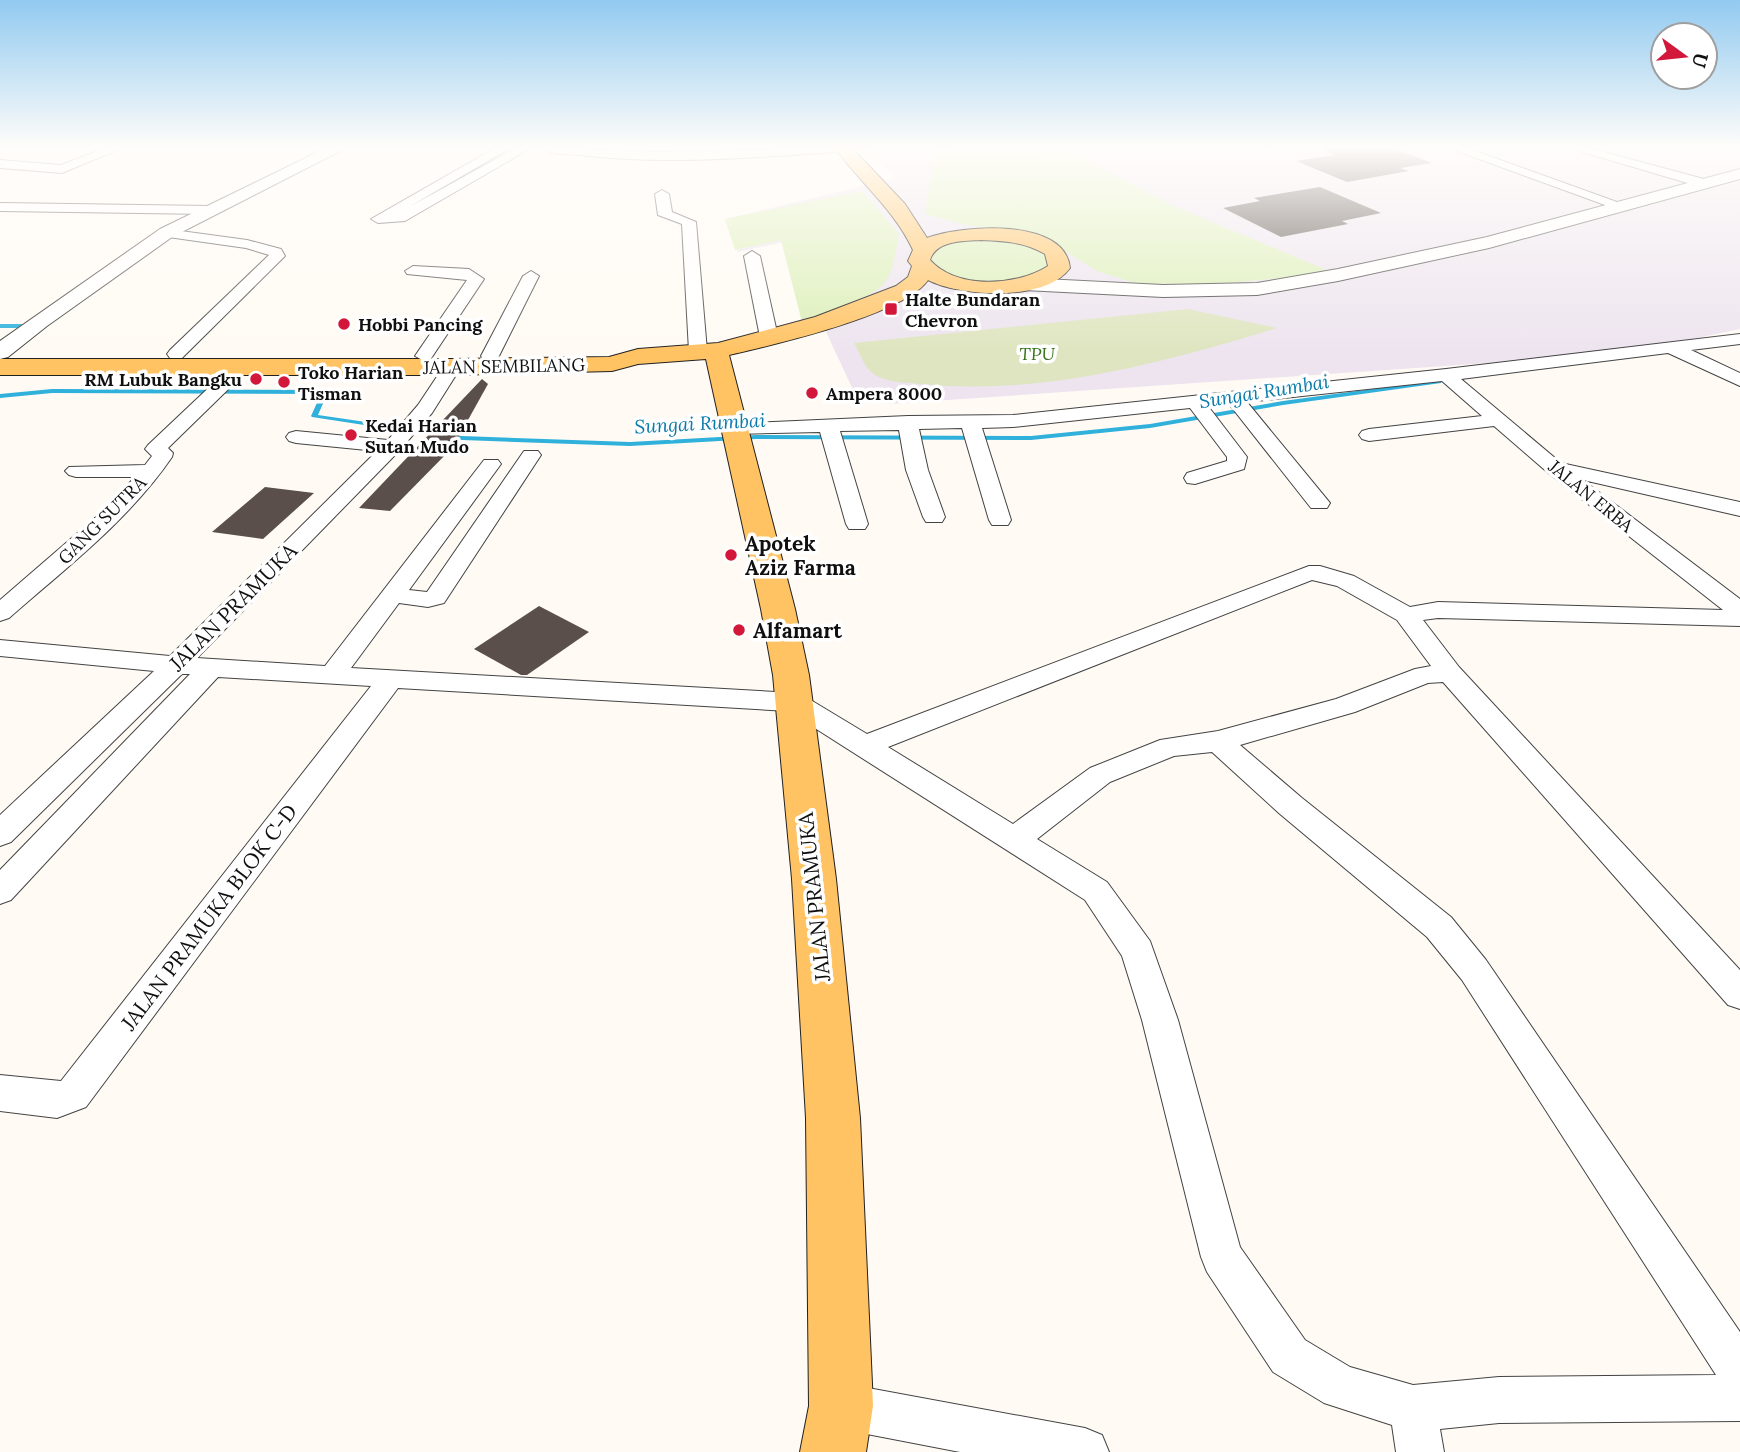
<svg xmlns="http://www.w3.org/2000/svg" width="1740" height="1452" viewBox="0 0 1740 1452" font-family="Lora,serif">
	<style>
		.industrial { fill: #ede4ef }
		.green { fill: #dcefb8 }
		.cemetery { fill: #dfe5c0 }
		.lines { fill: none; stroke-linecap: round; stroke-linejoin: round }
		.stream { fill: #30b1dc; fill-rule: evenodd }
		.building { fill: #5a4f4b }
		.minor-casing { stroke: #434343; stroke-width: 2 }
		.tertiary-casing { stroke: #434343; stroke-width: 2 }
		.primary-casing { stroke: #212121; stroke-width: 2 }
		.minor { fill: #fff; fill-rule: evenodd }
		.tertiary { fill: #fff; fill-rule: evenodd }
		.primary { fill: #ffc364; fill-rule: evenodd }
		.poi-dot { fill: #d2173b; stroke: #fff; stroke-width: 2.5 }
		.labels { text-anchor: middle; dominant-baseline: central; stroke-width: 7; stroke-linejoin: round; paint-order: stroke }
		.far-poi-label { font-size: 18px; font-weight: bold; fill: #101010; stroke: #fff; text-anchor: start }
		.far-park-label { font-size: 18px; font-style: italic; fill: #377118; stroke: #fff }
		.far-street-label { font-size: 18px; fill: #101010; stroke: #fff }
		.far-water-label { font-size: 19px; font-style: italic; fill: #0a7baa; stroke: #fff }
		.poi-label { font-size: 21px; font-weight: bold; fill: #101010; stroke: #fff; text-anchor: start }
		.street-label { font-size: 21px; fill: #101010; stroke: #fff }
	</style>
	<rect width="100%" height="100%" fill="#fffbf4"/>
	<path class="industrial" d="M 866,148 L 1740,148 L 1740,329 L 1622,354 L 889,404 L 855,394 L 784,242 L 738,252 L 726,219 L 896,178 Z"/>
	<g class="green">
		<path d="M 935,151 L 1075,154 L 1171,205 L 1334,273 L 1207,285 L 1172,286 L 1132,282 L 1097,271 L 1043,238 L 967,225 L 925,214 Z"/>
		<path d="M 862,191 L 899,234 C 896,248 894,271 885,282 C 868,302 826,314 802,322 L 781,240 L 735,250 L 725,219 Z"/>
		<path d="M 976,237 C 999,240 1038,238 1050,261 C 1041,284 978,286 957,279 C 947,275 937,269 927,264 L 936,246 Z"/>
	</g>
	<path class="cemetery" d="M 1188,309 L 1277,328 C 1162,363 1042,396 921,384 C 904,382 883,383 870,371 C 863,364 859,351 854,343 Z"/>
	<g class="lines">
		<g class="stream">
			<path d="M 0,324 L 22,324 L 25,326 L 22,328 L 0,328 Z"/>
			<path d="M 1439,380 L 1441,381 L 1441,383 L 1283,405 L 1150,428 L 1031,440 L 756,439 L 630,446 L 462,440 L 312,417 L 311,416 L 321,394 L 52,393 L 0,398 L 0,394 L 52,389 L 325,390 L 328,392 L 318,415 L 462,436 L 630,442 L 756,435 L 1031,436 L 1150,424 L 1283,401 Z"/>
		</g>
	</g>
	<g class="building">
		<path d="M 1321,148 L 1393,148 L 1432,163 L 1400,168 L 1409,171 L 1347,182 L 1296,161 L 1334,155 Z"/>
		<path d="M 1320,187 L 1381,213 L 1342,221 L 1348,224 L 1281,237 L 1223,208 L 1260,201 L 1254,198 Z"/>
		<path d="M 482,379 L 488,384 L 453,447 L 390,511 L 359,508 Z"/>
		<path d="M 265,487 L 314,493 L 263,539 L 212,532 Z"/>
		<path d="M 539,606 L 589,632 L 527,675 L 521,675 L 474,649 Z"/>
	</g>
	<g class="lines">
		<g class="minor-casing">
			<g id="minor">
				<path d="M 105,148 L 122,148 L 62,173 L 0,168 L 0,160 L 61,165 Z"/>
				<path d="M 495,148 L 510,148 L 409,207 L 516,148 L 531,148 L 405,221 L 378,223 L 371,219 Z"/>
				<path d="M 543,148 L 656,152 L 841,148 L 835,152 C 750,158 664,165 579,155 C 568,154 551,155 543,148 Z"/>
				<path d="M 1449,148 L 1467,148 L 1628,206 L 1626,209 L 1616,209 Z"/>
				<path d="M 1569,148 L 1589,148 L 1711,181 L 1713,184 L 1706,188 L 1701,187 Z"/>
				<path d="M 662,190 L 669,194 L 672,212 L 696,222 L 707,351 L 698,356 L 689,351 L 682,224 L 658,215 L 655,194 Z"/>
				<path d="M 0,203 L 210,206 L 217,210 L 210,214 L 0,211 Z"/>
				<path d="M 166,229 L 247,240 L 281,249 L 285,256 L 182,358 L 170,358 L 167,354 L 170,350 L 269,255 L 246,248 L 161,236 L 159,233 Z"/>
				<path d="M 752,251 L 760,256 L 778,337 L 769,342 L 760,337 L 744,256 Z"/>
				<path d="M 413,266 L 469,269 L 484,279 L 430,360 L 424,361 L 415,356 L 467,280 L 407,274 L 405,271 Z"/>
				<path d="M 531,271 L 539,276 L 499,356 L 496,360 L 484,360 L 481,356 L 523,276 Z"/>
				<path d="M 1740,334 L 1740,344 L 1691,350 L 1740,373 L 1740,386 L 1668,353 L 1461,379 L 1561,463 L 1740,502 L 1740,516 L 1583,480 L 1740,599 L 1740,626 L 1438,618 L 1423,620 L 1459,667 L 1740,970 L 1740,1009 L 1728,1005 L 1443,682 L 1428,683 L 1355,712 L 1240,745 L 1302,798 L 1451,917 L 1486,960 L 1740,1332 L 1740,1421 L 1499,1423 L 1440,1429 L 1444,1452 L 1396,1452 L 1392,1425 L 1324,1403 L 1273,1372 L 1207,1272 L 1201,1257 L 1142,1020 L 1122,956 L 1085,900 L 788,711 L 398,688 L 86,1107 L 57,1118 L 0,1111 L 0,1075 L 61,1081 L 371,686 L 218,677 L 11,900 L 0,904 L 0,870 L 190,674 L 182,674 L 11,842 L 0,846 L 0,815 L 154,671 L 0,656 L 0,640 L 170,656 L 377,451 L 296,443 L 289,441 L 286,437 L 289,433 L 296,431 L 388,440 L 418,405 L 446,363 L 452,362 L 461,367 L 432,413 L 399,451 L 197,658 L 325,666 L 484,460 L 498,460 L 501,464 L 409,590 L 427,592 L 524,451 L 538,451 L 541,455 L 444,603 L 428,607 L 399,603 L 351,668 L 794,693 L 804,696 L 867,734 L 1309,566 L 1320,566 L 1354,576 L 1410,607 L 1438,602 L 1723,610 L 1546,471 L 1494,426 L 1369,441 L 1362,439 L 1359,435 L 1362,431 L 1369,429 L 1482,416 L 1442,381 L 1247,402 L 1330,503 L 1327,508 L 1311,508 L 1229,404 L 1208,406 L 1247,457 L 1244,469 L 1195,484 L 1187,483 L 1184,478 L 1187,473 L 1227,461 L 1227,457 L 1190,408 L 1013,427 L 982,428 L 1011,520 L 1008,525 L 992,525 L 989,520 L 962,428 L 919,429 L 928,470 L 945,517 L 942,522 L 926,522 L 923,517 L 906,470 L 899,430 L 840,431 L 868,524 L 865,529 L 849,529 L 846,524 L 820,432 L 734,434 L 727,432 L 724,428 L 727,424 L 908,416 L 1013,415 L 1446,369 ZM 1312,580 L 1337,586 L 1397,620 L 1431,666 L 1415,669 L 1336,699 L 1218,731 L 1160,740 L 1090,768 L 1013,824 L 888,747 ZM 1212,752 L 1280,814 L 1427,937 L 1462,980 L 1716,1375 L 1499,1377 L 1413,1385 L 1350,1367 L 1305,1340 L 1240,1247 L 1178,1020 L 1150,941 L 1107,882 L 1037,839 L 1110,782 L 1174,756 Z"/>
				<path d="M 242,361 L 248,362 L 251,366 L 248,370 L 168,448 L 173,453 L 172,457 C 129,520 66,568 9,618 L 0,621 L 0,600 L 103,511 L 135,477 L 76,477 L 69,475 L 65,471 L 69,467 L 145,465 L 152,456 L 145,449 L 148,445 L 236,362 Z"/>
				<path d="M 841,1383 L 1085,1428 L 1102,1435 L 1109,1452 L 960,1452 L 841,1429 L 825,1422 L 818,1406 L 825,1390 Z"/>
			</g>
		</g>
		<g class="tertiary-casing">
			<g id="tertiary">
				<path d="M 326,148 L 346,148 L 172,237 L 47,326 L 8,357 L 0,359 L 0,341 L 160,229 Z"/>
				<path d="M 1740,169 L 1740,179 L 1489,248 L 1338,281 L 1257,295 L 1163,297 L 1024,290 L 1017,288 L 1014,284 L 1017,280 L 1024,278 L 1163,285 L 1257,283 L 1338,269 L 1487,237 Z"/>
			</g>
		</g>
		<g class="primary-casing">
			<path id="primary" d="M 835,148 L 852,148 L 905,204 L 927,238 C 962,225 1065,217 1070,268 C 1046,302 961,297 928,280 C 904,315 773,345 729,355 L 795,609 L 809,675 L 836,879 L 860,1118 L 873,1406 L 866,1452 L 800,1452 L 809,1406 L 806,1118 L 792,879 L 773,675 L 761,609 L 706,359 L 638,364 L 612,371 L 452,375 L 0,375 L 0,359 L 452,359 L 609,357 L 638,349 L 718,343 L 815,317 L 896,286 L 908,277 L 912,266 L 908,261 L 913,250 C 894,209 861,184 835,148 ZM 981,240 C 1004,241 1025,242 1045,254 L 1048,266 C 1017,286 957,290 930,260 C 936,240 964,241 981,240 Z"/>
		</g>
		<use href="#minor" class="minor"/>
		<use href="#tertiary" class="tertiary"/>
		<use href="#primary" class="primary"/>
	</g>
	<linearGradient id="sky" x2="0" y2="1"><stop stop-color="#92caf0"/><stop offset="0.42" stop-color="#fffdfa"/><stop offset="1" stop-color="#fffdfa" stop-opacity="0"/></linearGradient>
	<rect width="1740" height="351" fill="url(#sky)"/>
	<g class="poi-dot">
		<rect x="884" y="302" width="14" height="14" rx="3.5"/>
		<circle cx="344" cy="324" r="7"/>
		<circle cx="256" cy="379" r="7"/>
		<circle cx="284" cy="382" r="7"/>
		<circle cx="812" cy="393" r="7"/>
		<circle cx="351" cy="435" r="7"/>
		<circle cx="731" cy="555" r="7"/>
		<circle cx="739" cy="630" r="7"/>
	</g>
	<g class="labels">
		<g class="far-poi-label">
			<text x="905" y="299">Halte Bundaran<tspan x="905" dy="21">Chevron</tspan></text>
			<text x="358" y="324">Hobbi Pancing</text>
			<text x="298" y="372">Toko Harian<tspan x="298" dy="21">Tisman</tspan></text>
			<text x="242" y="379" text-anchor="end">RM Lubuk Bangku</text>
			<text x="826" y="393">Ampera 8000</text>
			<text x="365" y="425">Kedai Harian<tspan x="365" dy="21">Sutan Mudo</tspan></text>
		</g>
		<g class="far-park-label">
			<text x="1037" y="353">TPU</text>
		</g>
		<g class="far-street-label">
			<text transform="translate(504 366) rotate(-1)">JALAN SEMBILANG</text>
			<text transform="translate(1591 496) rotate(39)">JALAN ERBA</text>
			<text transform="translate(102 520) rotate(-45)">GANG SUTRA</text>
		</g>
		<g class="far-water-label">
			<text transform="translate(1264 391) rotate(-9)">Sungai Rumbai</text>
			<text transform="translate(700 423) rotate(-3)">Sungai Rumbai</text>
		</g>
		<g class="poi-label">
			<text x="745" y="543">Apotek<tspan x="745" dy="24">Aziz Farma</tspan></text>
			<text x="753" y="630">Alfamart</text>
		</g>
		<g class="street-label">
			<text transform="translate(233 607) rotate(-45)">JALAN PRAMUKA</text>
			<text transform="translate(814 897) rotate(-96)">JALAN PRAMUKA</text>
			<text transform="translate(209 917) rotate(-53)">JALAN PRAMUKA BLOK C-D</text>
		</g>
	</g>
	<g transform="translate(1684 56) rotate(105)"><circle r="33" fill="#ffffff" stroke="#9f9f9f" stroke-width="2"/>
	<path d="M0-5L12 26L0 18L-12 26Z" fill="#d2173b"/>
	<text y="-10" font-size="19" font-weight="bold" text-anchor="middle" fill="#101010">U</text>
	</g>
</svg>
